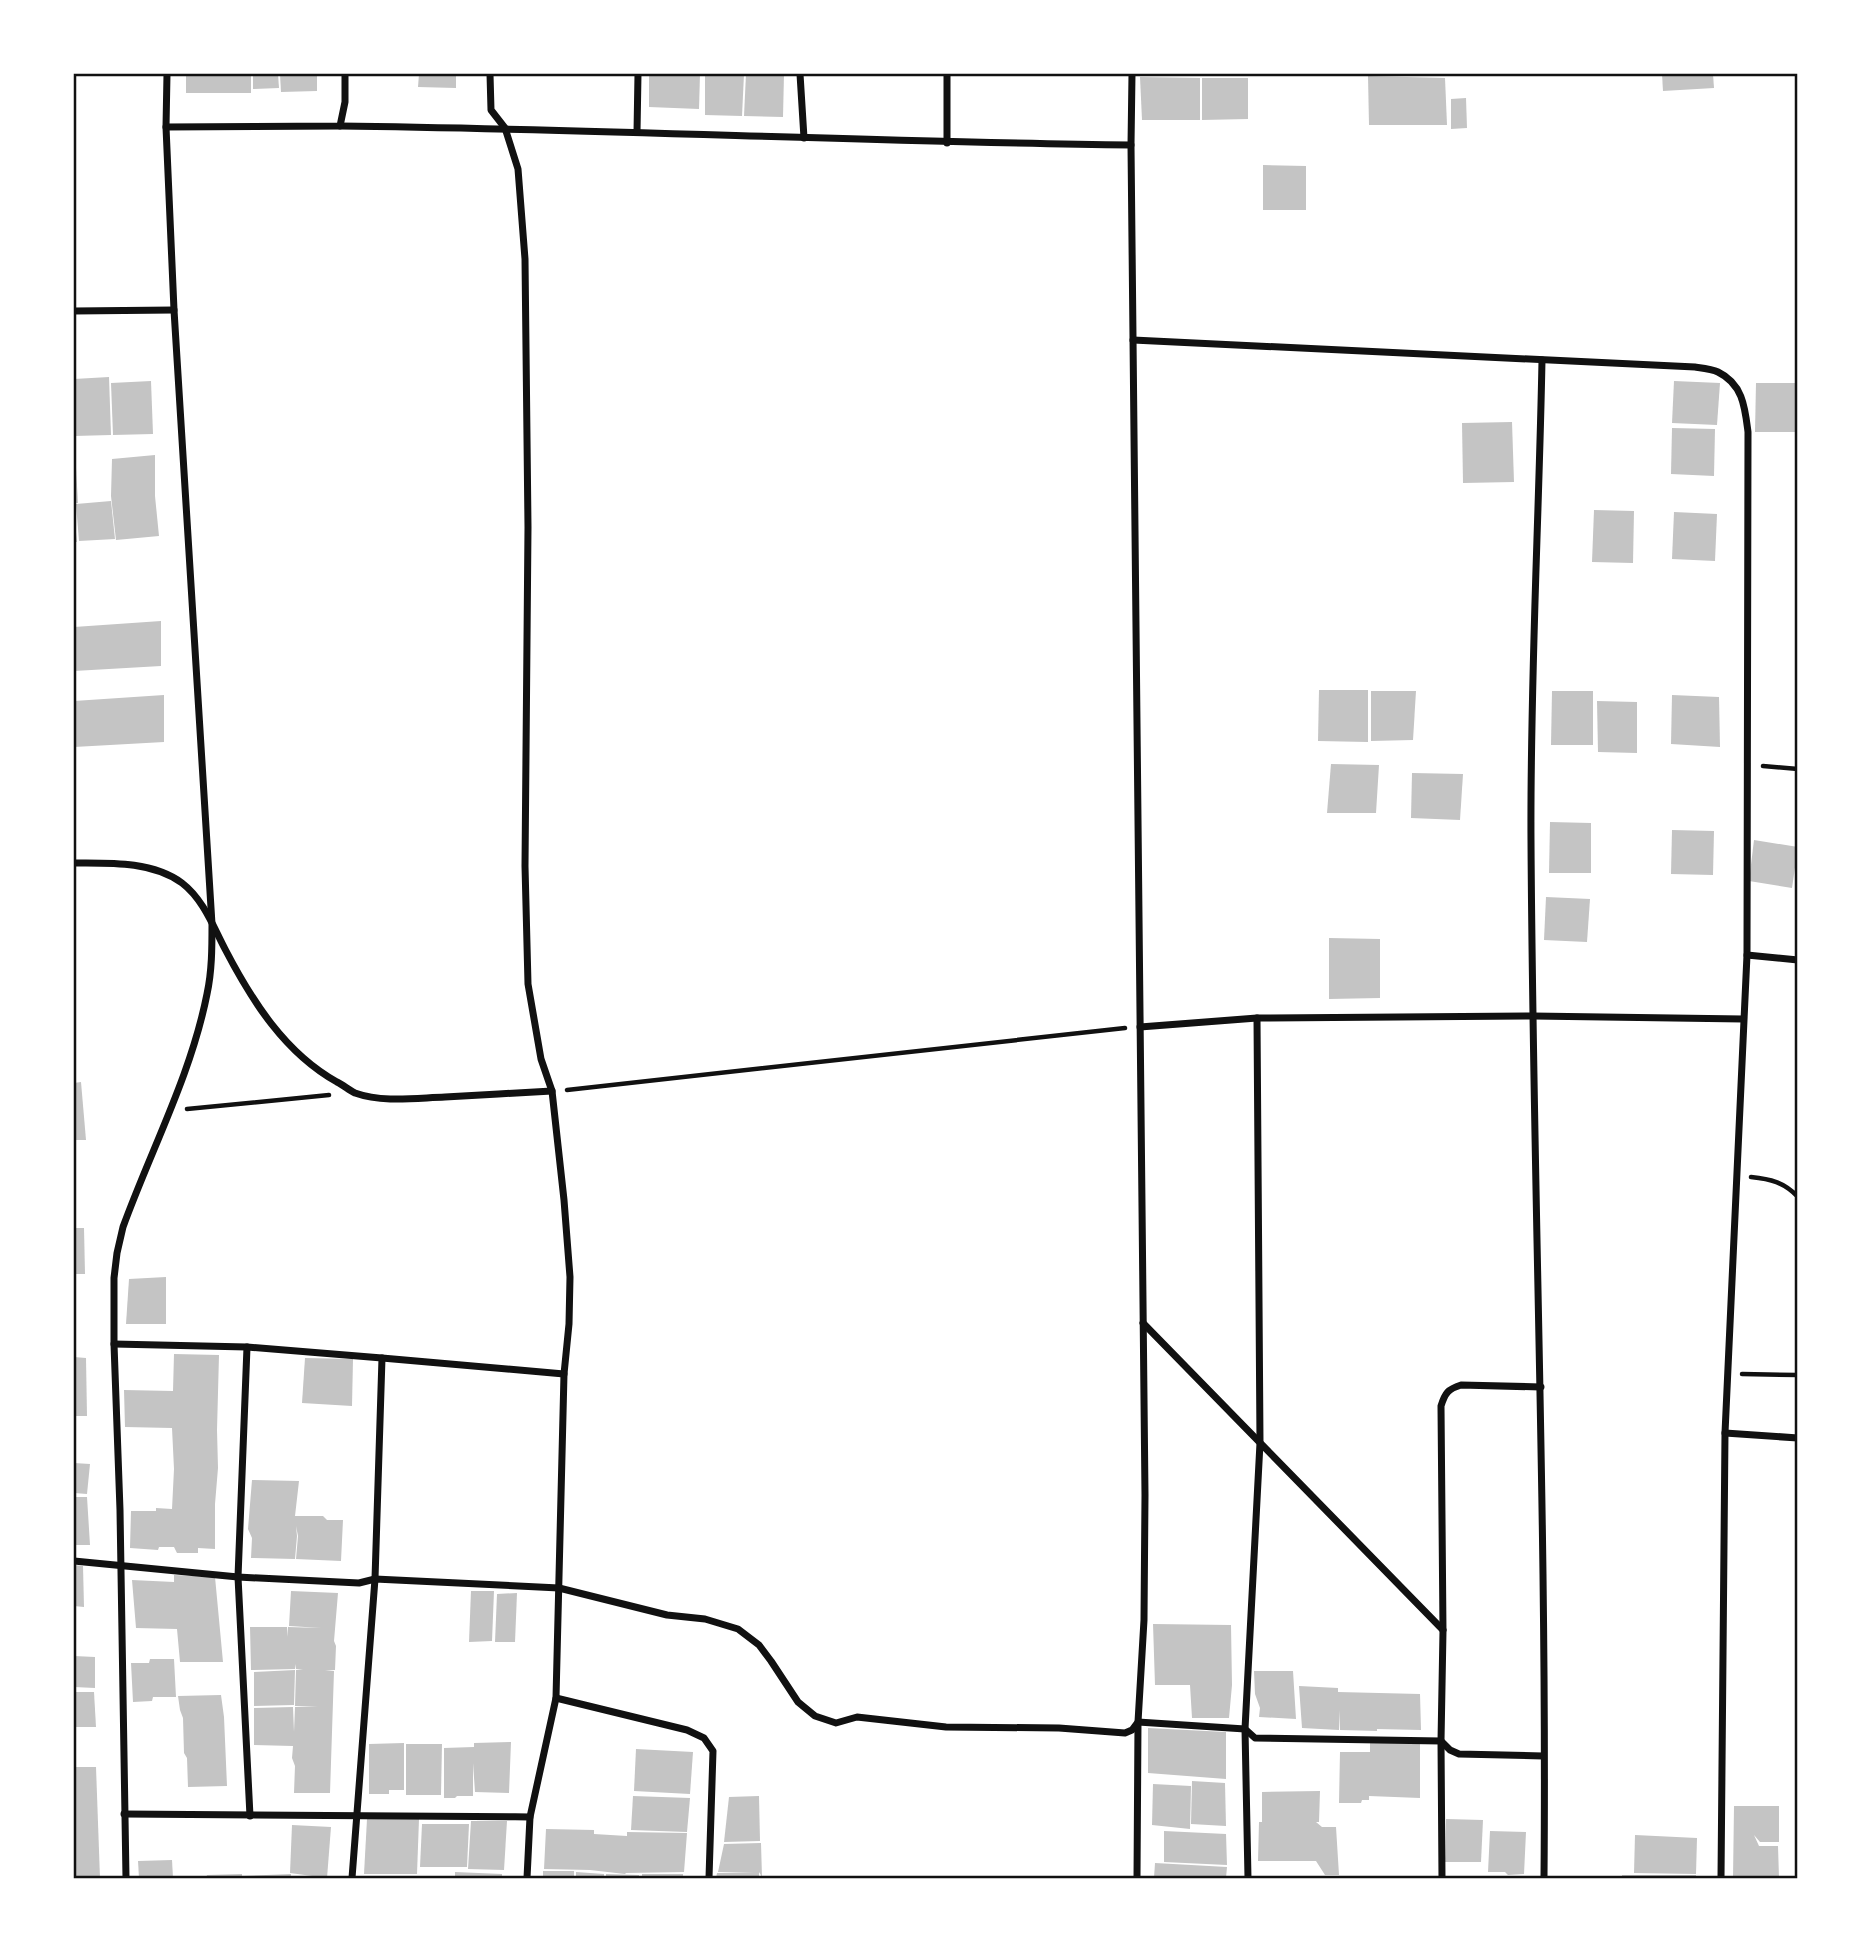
<svg xmlns="http://www.w3.org/2000/svg" width="1871" height="1952" viewBox="0 0 1871 1952" font-family="Commissioner,sans-serif">
	<style>
		.building { fill: #c4c4c4 }
		.lines { fill: none; stroke-linecap: round; stroke-linejoin: round }
		.path { stroke: #111; stroke-width: 4.5 }
		.minor { stroke: #111; stroke-width: 7 }
		.neatline { fill: none; stroke: #111; stroke-width: 2.5 }
	</style>
	<rect width="100%" height="100%" fill="#fff"/>
	<g class="building">
		<rect x="186" y="74" width="65" height="19"/>
		<path d="M 253,74 L 278,74 L 279,88 L 253,89 Z"/>
		<path d="M 280,74 L 317,74 L 317,91 L 281,92 Z"/>
		<path d="M 419,74 L 456,74 L 456,88 L 418,87 Z"/>
		<path d="M 649,74 L 700,74 L 699,109 L 649,107 Z"/>
		<path d="M 705,74 L 744,74 L 742,116 L 705,115 Z"/>
		<path d="M 746,74 L 784,74 L 783,117 L 744,116 Z"/>
		<path d="M 1662,74 L 1713,74 L 1714,88 L 1663,91 Z"/>
		<path d="M 1368,76 L 1445,78 L 1447,125 L 1369,125 Z"/>
		<path d="M 1140,77 L 1200,78 L 1200,120 L 1142,120 Z"/>
		<path d="M 1202,78 L 1248,78 L 1248,119 L 1202,120 Z"/>
		<path d="M 1466,98 L 1467,128 L 1451,129 L 1451,99 Z"/>
		<path d="M 1263,165 L 1306,166 L 1306,210 L 1263,210 Z"/>
		<path d="M 109,377 L 111,435 L 74,436 L 74,379 Z"/>
		<path d="M 151,381 L 153,434 L 113,435 L 111,383 Z"/>
		<path d="M 1674,381 L 1720,383 L 1717,425 L 1672,423 Z"/>
		<path d="M 1756,383 L 1798,383 L 1798,432 L 1755,432 Z"/>
		<path d="M 1512,422 L 1514,482 L 1463,483 L 1462,423 Z"/>
		<path d="M 1672,428 L 1715,429 L 1714,476 L 1671,474 Z"/>
		<path d="M 155,455 L 155,496 L 159,536 L 116,540 L 111,496 L 112,459 Z"/>
		<path d="M 74,468 L 76,468 L 78,503 L 74,503 Z"/>
		<path d="M 111,501 L 115,539 L 79,541 L 76,504 Z"/>
		<path d="M 1594,510 L 1634,511 L 1633,563 L 1592,562 Z"/>
		<path d="M 1674,512 L 1717,514 L 1715,561 L 1672,559 Z"/>
		<path d="M 74,522 L 75,522 L 77,542 L 74,542 Z"/>
		<path d="M 161,621 L 161,666 L 74,671 L 74,627 Z"/>
		<path d="M 1319,690 L 1368,690 L 1368,742 L 1318,741 Z"/>
		<path d="M 1371,691 L 1416,691 L 1413,740 L 1371,741 Z"/>
		<path d="M 1552,691 L 1593,691 L 1593,745 L 1551,745 Z"/>
		<path d="M 164,695 L 164,742 L 74,747 L 74,701 Z"/>
		<path d="M 1672,695 L 1719,697 L 1720,747 L 1671,744 Z"/>
		<path d="M 1597,701 L 1637,702 L 1637,753 L 1598,752 Z"/>
		<path d="M 1331,764 L 1379,765 L 1376,813 L 1327,813 Z"/>
		<path d="M 1412,773 L 1463,774 L 1460,820 L 1411,818 Z"/>
		<path d="M 1550,822 L 1591,823 L 1591,873 L 1549,873 Z"/>
		<path d="M 1672,830 L 1714,831 L 1713,875 L 1671,874 Z"/>
		<path d="M 1754,840 L 1798,847 L 1792,888 L 1749,881 Z"/>
		<path d="M 1546,897 L 1590,899 L 1587,942 L 1544,940 Z"/>
		<path d="M 1329,938 L 1380,939 L 1380,998 L 1329,999 Z"/>
		<path d="M 81,1082 L 86,1140 L 74,1140 L 74,1083 Z"/>
		<path d="M 74,1228 L 84,1228 L 85,1274 L 74,1274 Z"/>
		<path d="M 166,1277 L 166,1324 L 126,1324 L 129,1279 Z"/>
		<path d="M 174,1354 L 219,1355 L 217,1430 L 218,1468 L 215,1504 L 215,1549 L 198,1548 L 198,1553 L 177,1553 L 174,1547 L 159,1547 L 158,1550 L 130,1548 L 131,1511 L 156,1511 L 156,1508 L 172,1509 L 174,1469 L 172,1428 L 125,1427 L 124,1390 L 173,1391 Z"/>
		<path d="M 74,1357 L 86,1358 L 87,1416 L 74,1416 Z"/>
		<path d="M 305,1358 L 353,1359 L 352,1406 L 302,1403 Z"/>
		<path d="M 74,1463 L 90,1464 L 87,1494 L 74,1493 Z"/>
		<path d="M 252,1480 L 299,1481 L 295,1516 L 323,1516 L 327,1520 L 343,1520 L 341,1561 L 296,1559 L 298,1536 L 296,1526 L 297,1536 L 295,1559 L 251,1558 L 252,1538 L 248,1529 Z"/>
		<path d="M 74,1497 L 87,1497 L 90,1545 L 74,1545 Z"/>
		<path d="M 74,1565 L 83,1566 L 84,1607 L 74,1606 Z"/>
		<path d="M 174,1575 L 215,1577 L 223,1662 L 180,1662 L 177,1629 L 136,1628 L 132,1580 L 174,1582 Z"/>
		<path d="M 291,1591 L 338,1593 L 334,1641 L 336,1646 L 335,1670 L 325,1670 L 334,1671 L 330,1793 L 294,1793 L 295,1766 L 292,1758 L 293,1746 L 254,1745 L 254,1708 L 293,1707 L 294,1732 L 295,1707 L 318,1707 L 295,1706 L 296,1670 L 303,1670 L 296,1669 L 296,1664 L 295,1669 L 251,1670 L 250,1627 L 287,1627 L 287,1637 L 288,1627 L 321,1628 L 289,1626 Z"/>
		<path d="M 471,1591 L 494,1591 L 492,1641 L 469,1642 Z"/>
		<path d="M 517,1593 L 515,1642 L 495,1642 L 497,1594 Z"/>
		<path d="M 1153,1624 L 1231,1625 L 1232,1685 L 1229,1718 L 1192,1718 L 1190,1685 L 1155,1685 Z"/>
		<path d="M 74,1656 L 95,1657 L 95,1688 L 74,1687 Z"/>
		<path d="M 150,1659 L 174,1659 L 176,1697 L 153,1697 L 152,1701 L 133,1702 L 131,1663 L 149,1663 Z"/>
		<path d="M 295,1670 L 294,1705 L 254,1706 L 254,1672 Z"/>
		<path d="M 1254,1671 L 1293,1671 L 1296,1719 L 1259,1717 L 1260,1708 L 1255,1694 Z"/>
		<path d="M 1299,1686 L 1338,1688 L 1338,1692 L 1420,1694 L 1421,1730 L 1377,1729 L 1377,1731 L 1340,1730 L 1339,1710 L 1339,1730 L 1302,1728 Z"/>
		<path d="M 74,1692 L 94,1692 L 96,1727 L 74,1727 Z"/>
		<path d="M 221,1695 L 224,1717 L 227,1786 L 188,1787 L 187,1758 L 184,1753 L 183,1718 L 180,1710 L 178,1696 Z"/>
		<path d="M 1148,1728 L 1226,1732 L 1226,1779 L 1148,1773 Z"/>
		<path d="M 511,1742 L 509,1793 L 475,1792 L 473,1763 L 473,1796 L 457,1796 L 455,1798 L 444,1798 L 444,1748 L 474,1747 L 474,1743 Z"/>
		<path d="M 404,1743 L 404,1790 L 389,1790 L 389,1794 L 369,1794 L 369,1744 Z"/>
		<path d="M 1370,1743 L 1420,1743 L 1420,1798 L 1369,1796 L 1369,1800 L 1362,1800 L 1361,1803 L 1339,1803 L 1340,1752 L 1370,1752 Z"/>
		<path d="M 406,1744 L 442,1744 L 441,1795 L 406,1795 Z"/>
		<path d="M 636,1749 L 693,1752 L 690,1794 L 634,1791 Z"/>
		<path d="M 74,1767 L 96,1767 L 100,1878 L 74,1878 Z"/>
		<path d="M 1192,1781 L 1225,1783 L 1226,1826 L 1191,1824 Z"/>
		<path d="M 1153,1784 L 1191,1786 L 1190,1829 L 1152,1825 Z"/>
		<path d="M 1320,1791 L 1319,1822 L 1316,1822 L 1322,1827 L 1336,1827 L 1339,1875 L 1325,1875 L 1316,1861 L 1258,1861 L 1259,1822 L 1262,1822 L 1262,1792 Z"/>
		<path d="M 633,1796 L 690,1798 L 687,1832 L 631,1830 Z"/>
		<path d="M 759,1796 L 760,1841 L 724,1842 L 729,1797 Z"/>
		<path d="M 1734,1806 L 1779,1806 L 1779,1842 L 1760,1842 L 1754,1835 L 1759,1846 L 1778,1846 L 1779,1878 L 1733,1878 Z"/>
		<path d="M 367,1819 L 419,1819 L 417,1874 L 364,1874 Z"/>
		<path d="M 1446,1819 L 1483,1820 L 1481,1862 L 1445,1862 Z"/>
		<path d="M 471,1821 L 507,1821 L 504,1870 L 468,1869 Z"/>
		<path d="M 422,1824 L 469,1824 L 467,1867 L 420,1867 Z"/>
		<path d="M 292,1825 L 331,1827 L 327,1878 L 290,1873 Z"/>
		<path d="M 546,1829 L 594,1830 L 594,1834 L 627,1836 L 627,1832 L 687,1833 L 684,1872 L 626,1873 L 625,1874 L 590,1870 L 544,1869 Z"/>
		<path d="M 1164,1831 L 1226,1834 L 1227,1865 L 1164,1862 Z"/>
		<path d="M 1490,1831 L 1526,1832 L 1524,1874 L 1508,1875 L 1505,1872 L 1488,1872 Z"/>
		<path d="M 1635,1835 L 1697,1838 L 1696,1874 L 1634,1873 Z"/>
		<path d="M 761,1843 L 762,1877 L 759,1872 L 759,1878 L 716,1878 L 717,1873 L 754,1873 L 718,1872 L 724,1844 Z"/>
		<path d="M 172,1860 L 173,1878 L 139,1878 L 138,1861 Z"/>
		<path d="M 1155,1863 L 1227,1867 L 1226,1878 L 1154,1878 Z"/>
		<rect x="543" y="1871" width="31" height="7"/>
		<path d="M 455,1872 L 502,1874 L 502,1878 L 455,1878 Z"/>
		<path d="M 576,1872 L 604,1874 L 604,1878 L 576,1878 Z"/>
		<path d="M 242,1874 L 242,1878 L 206,1878 L 207,1875 Z"/>
		<path d="M 291,1874 L 291,1878 L 244,1878 L 244,1876 Z"/>
		<path d="M 606,1874 L 639,1875 L 639,1878 L 606,1878 Z"/>
		<rect x="642" y="1874" width="41" height="4"/>
		<rect x="1622" y="1875" width="74" height="3"/>
	</g>
	<g class="lines">
		<g class="path">
			<path d="M 1763,766 L 1798,769"/>
			<path d="M 567,1090 L 1125,1028"/>
			<path d="M 187,1109 L 329,1095"/>
			<path d="M 1751,1177 C 1770,1179 1784,1182 1798,1197"/>
			<path d="M 1742,1374 L 1798,1375"/>
		</g>
		<g class="minor">
			<path d="M 490,74 L 491,110 L 505,128 L 518,169 L 525,259 L 528,527 L 525,866 L 528,984 L 541,1059 L 552,1091 L 564,1200 L 570,1277 L 569,1324 L 564,1374 L 556,1698 L 530,1817 L 527,1878"/>
			<path d="M 800,74 L 804,138"/>
			<path d="M 1132,74 L 1131,145 L 1145,1495 L 1144,1620 L 1138,1722 L 1137,1878"/>
			<path d="M 340,126 C 604,129 867,142 1131,145"/>
			<path d="M 166,127 L 340,126 L 345,102 L 345,74"/>
			<path d="M 637,132 L 638,74"/>
			<path d="M 947,143 L 947,74"/>
			<path d="M 74,311 L 174,310"/>
			<path d="M 1133,340 L 1695,367 C 1702,368 1712,369 1718,372 C 1743,384 1745,408 1748,432 L 1747,955 L 1725,1433 L 1721,1878"/>
			<path d="M 1542,360 C 1539,520 1530,680 1531,840 C 1533,1186 1547,1532 1544,1878"/>
			<path d="M 74,863 C 109,863 152,861 182,883 C 203,899 213,926 225,949 C 252,1001 285,1053 337,1082 C 343,1085 349,1090 355,1093 C 383,1103 416,1098 445,1097 C 481,1095 516,1093 552,1091"/>
			<path d="M 1747,955 L 1798,960"/>
			<path d="M 1140,1027 L 1257,1018 L 1533,1016 L 1743,1019"/>
			<path d="M 1143,1323 L 1443,1630"/>
			<path d="M 114,1344 L 247,1347 L 382,1358 L 375,1579 L 352,1878"/>
			<path d="M 247,1347 L 238,1577 L 250,1816"/>
			<path d="M 382,1358 L 564,1374"/>
			<path d="M 1725,1433 L 1798,1438"/>
			<path d="M 74,1561 L 238,1577 L 359,1583 L 375,1579 L 559,1588 L 667,1615 L 705,1619 L 738,1629 L 759,1645 L 771,1661 L 798,1702 L 815,1716 L 836,1723 L 857,1717 L 946,1727 L 1059,1728 L 1125,1733 L 1132,1730 L 1138,1722 L 1245,1729 L 1255,1738 L 1441,1741 L 1450,1750 L 1459,1754 L 1543,1756"/>
			<path d="M 556,1698 L 687,1730 L 704,1738 L 713,1751 L 709,1878"/>
			<path d="M 124,1814 C 260,1816 395,1815 530,1817"/>
			<path d="M 126,1878 L 120,1510 L 114,1344 L 114,1278 L 117,1253 L 123,1227 C 151,1150 191,1075 207,994 C 212,971 212,947 212,924 L 174,310 L 166,127 L 167,74"/>
			<path d="M 1248,1878 L 1245,1729 L 1260,1443 L 1257,1018"/>
			<path d="M 1442,1878 L 1441,1741 L 1443,1631 L 1441,1406 C 1445,1393 1448,1389 1461,1385 L 1541,1387"/>
		</g>
	</g>
	<rect width="1871" height="1952" fill="none" stroke="#ffffff" stroke-width="150"/>
	<rect x="75" y="75" width="1721" height="1802" class="neatline"/>
</svg>
